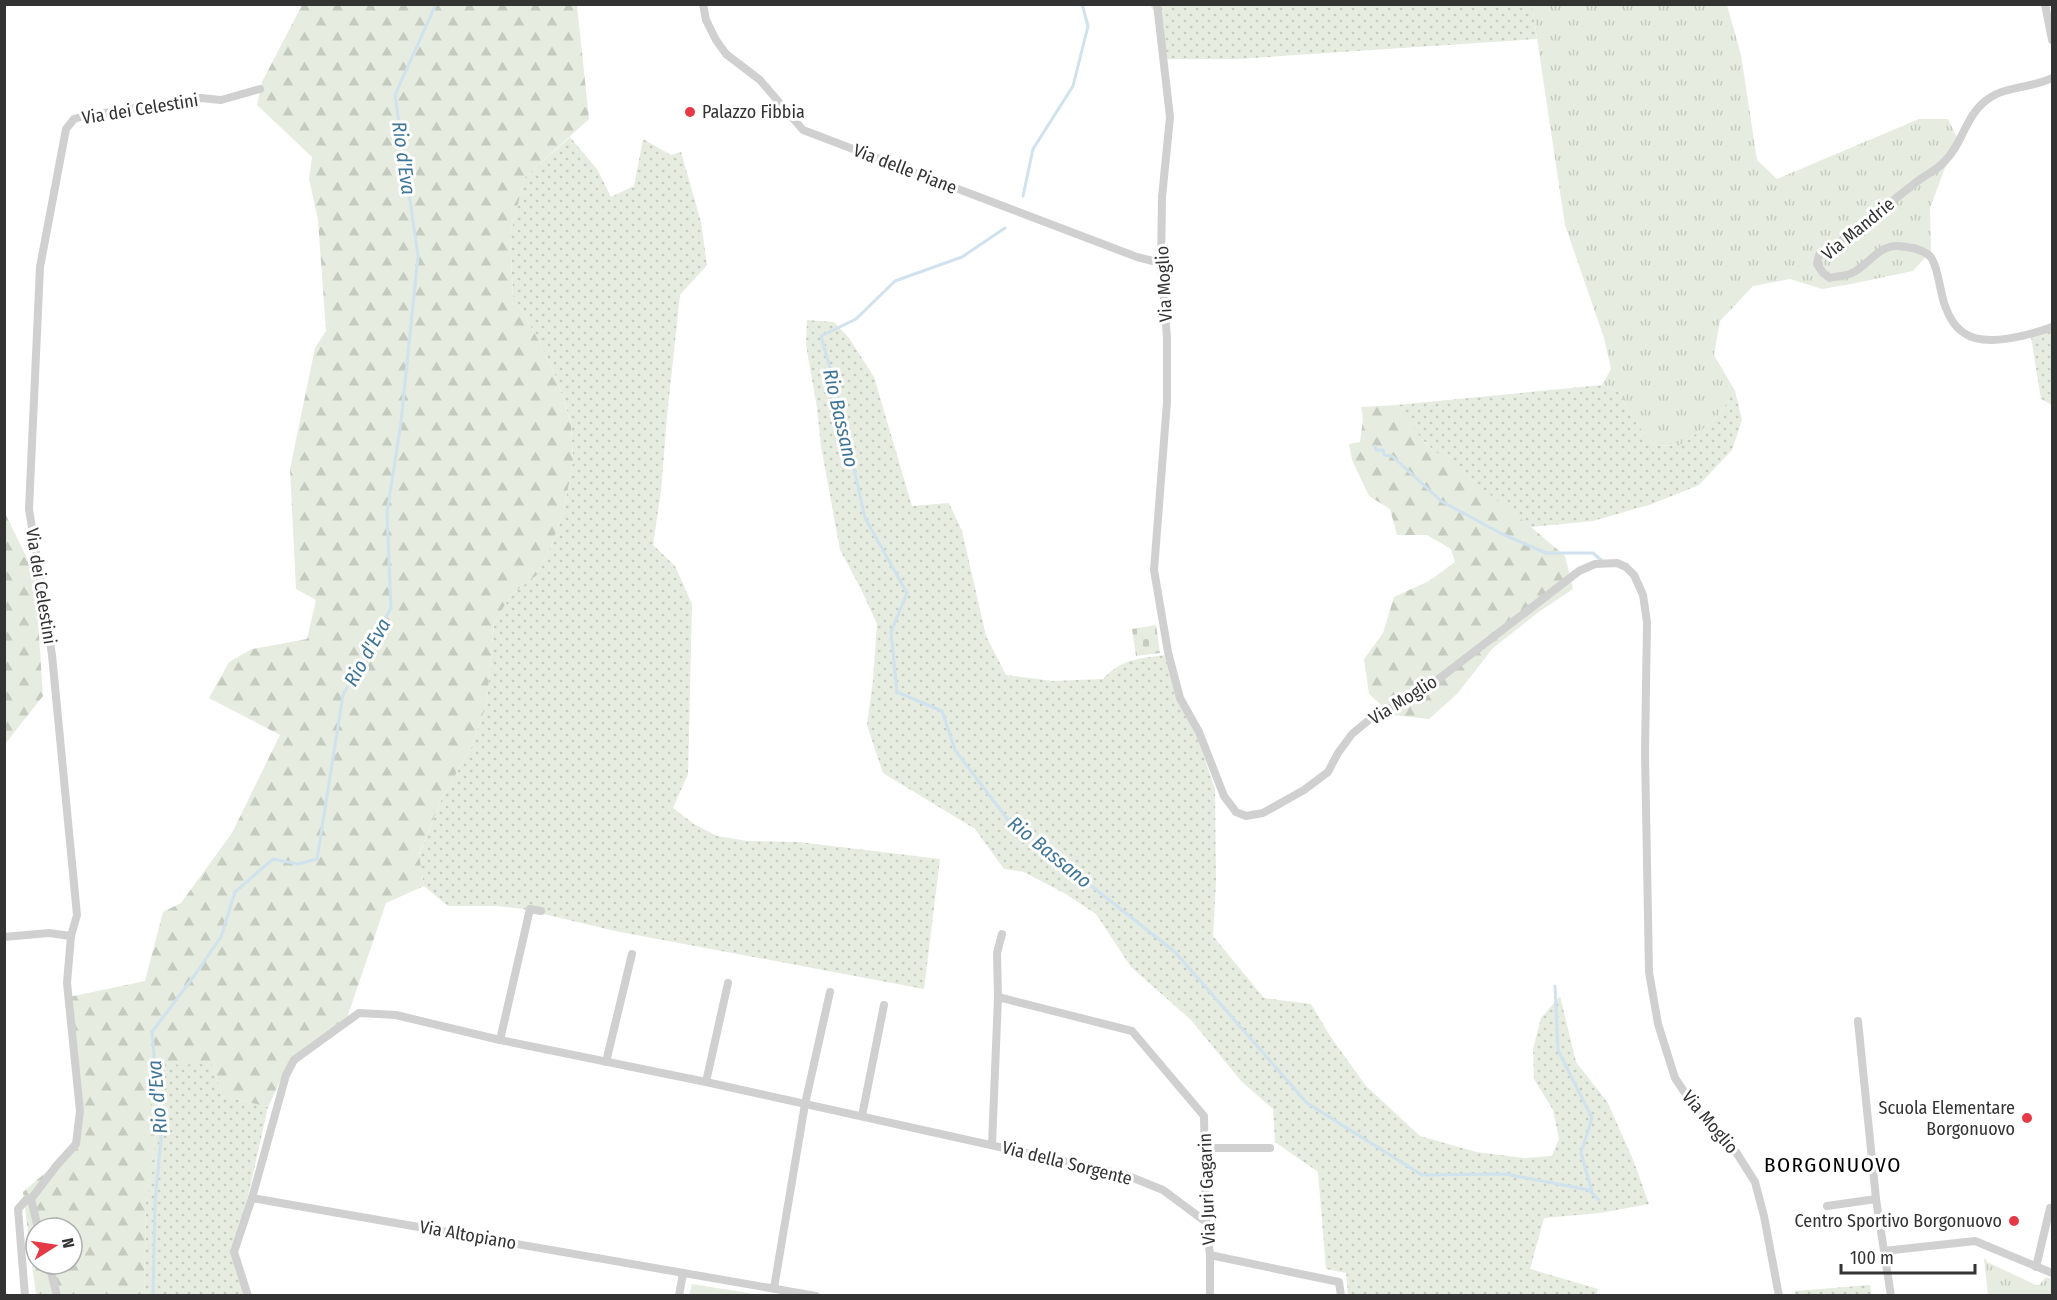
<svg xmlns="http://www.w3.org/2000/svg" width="2057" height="1300" viewBox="0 0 2057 1300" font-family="'Fira Sans Condensed',sans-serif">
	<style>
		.grass { fill: url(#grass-dots) }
		.forest { fill: url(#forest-firs); fill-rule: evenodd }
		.cemetery { fill: url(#cemetery-stones) }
		.park { fill: url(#park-tufts) }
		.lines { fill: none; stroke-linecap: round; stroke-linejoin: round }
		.stream { stroke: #cfe2ee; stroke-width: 3 }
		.minor { stroke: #d0d0d0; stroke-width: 8 }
		.poi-dot { fill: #e63946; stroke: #fff; stroke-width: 2 }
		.labels { text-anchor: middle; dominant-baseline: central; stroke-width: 6; stroke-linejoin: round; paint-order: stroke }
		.street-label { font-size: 18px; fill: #333; stroke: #fff }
		.poi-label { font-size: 18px; fill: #333; stroke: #fff; text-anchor: end }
		.water-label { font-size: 20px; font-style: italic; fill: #3f7597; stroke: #fff }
		.quarter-label { font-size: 21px; letter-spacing: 1.5px; fill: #000; stroke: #fff }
	</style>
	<defs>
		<pattern id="grass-dots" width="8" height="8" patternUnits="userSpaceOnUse" patternTransform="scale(1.5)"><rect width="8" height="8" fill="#e6ecdf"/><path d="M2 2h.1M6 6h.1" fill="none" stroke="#c6cbc0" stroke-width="1.8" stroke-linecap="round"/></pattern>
		<pattern id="forest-firs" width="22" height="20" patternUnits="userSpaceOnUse" patternTransform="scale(1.5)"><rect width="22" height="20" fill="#e6ecdf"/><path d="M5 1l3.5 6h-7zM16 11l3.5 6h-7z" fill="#c6cbc0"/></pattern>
		<pattern id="cemetery-stones" width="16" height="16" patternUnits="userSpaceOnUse" patternTransform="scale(1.5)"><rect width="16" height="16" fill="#e6ecdf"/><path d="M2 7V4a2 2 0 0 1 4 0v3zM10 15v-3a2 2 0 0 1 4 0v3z" fill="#c6cbc0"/></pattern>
		<pattern id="park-tufts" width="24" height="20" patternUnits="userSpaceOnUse" patternTransform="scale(1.5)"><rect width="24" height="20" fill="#e6ecdf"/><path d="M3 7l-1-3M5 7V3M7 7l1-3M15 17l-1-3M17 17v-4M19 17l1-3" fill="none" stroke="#c6cbc0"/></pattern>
	</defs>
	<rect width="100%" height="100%" fill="#fff"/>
	<g class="grass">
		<path d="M 1150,5 L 1532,5 L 1537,39 L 1238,59 L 1165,59 L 1164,64 L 1164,26 Z"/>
		<path d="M 570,137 L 597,169 L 611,197 L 634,186 L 643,139 L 671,155 L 681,152 L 701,222 L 707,265 L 680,295 L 667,416 L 661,491 L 653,545 L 675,566 L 692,604 L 688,774 L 673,808 L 694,824 L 717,836 L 747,841 L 799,842 L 940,859 L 924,989 L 615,931 L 523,909 L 498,906 L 448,906 L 424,886 L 419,855 L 442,798 L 472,746 L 487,702 L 494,622 L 512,594 L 537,575 L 551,546 L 564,510 L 573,461 L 571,422 L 556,377 L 539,341 L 513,296 L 510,235 L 525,177 Z"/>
		<path d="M 807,320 L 834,322 L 849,338 L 874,377 L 912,506 L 949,503 L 962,531 L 986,636 L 1006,675 L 1052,681 L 1103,679 C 1123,658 1138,659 1165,655 L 1176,696 L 1198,739 L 1215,789 L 1216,882 L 1213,936 L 1264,998 L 1311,1004 L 1330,1036 L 1366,1086 L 1420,1136 L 1476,1152 L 1524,1158 L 1552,1156 L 1559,1139 L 1553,1110 L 1534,1079 L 1533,1049 L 1541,1018 L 1560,996 L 1576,1062 L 1608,1103 L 1634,1162 L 1649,1204 L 1600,1213 L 1544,1218 L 1530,1269 L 1598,1289 L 1596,1295 L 1348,1295 L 1346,1273 L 1326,1269 L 1318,1172 L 1275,1142 L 1273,1109 L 1241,1081 L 1191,1020 L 1131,967 L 1096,914 L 1064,893 L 1024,872 L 1004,869 L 975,829 L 883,773 L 867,725 L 873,680 L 877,624 L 861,589 L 840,550 L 821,446 L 817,408 L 806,345 Z"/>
		<path d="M 2052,327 L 2052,405 L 2041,399 L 2031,337 Z"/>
		<path d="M 1602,385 L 1620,392 L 1629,414 L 1654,445 L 1679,446 L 1715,420 L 1735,391 L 1742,420 L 1732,450 L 1699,485 L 1652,504 L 1593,521 L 1531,527 C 1485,492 1426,455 1396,405 Z"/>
		<path d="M 149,1064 L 212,1064 L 223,1096 L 268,1107 L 234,1258 L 247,1295 L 144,1296 L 146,1202 L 155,1142 Z"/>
		<path d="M 1870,1285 L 1871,1295 L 1795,1295 L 1795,1291 Z"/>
	</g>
	<g class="forest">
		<path d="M 302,5 L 577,5 L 589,119 L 525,177 L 510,235 L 513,296 L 539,341 L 556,377 L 571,423 L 573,461 L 564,510 L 551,546 L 537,575 L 512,594 L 494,622 L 487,702 L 472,746 L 442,798 L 419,854 L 424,886 L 386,903 L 347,1018 L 290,1060 L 268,1107 L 223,1096 L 212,1064 L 149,1065 L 155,1142 L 146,1202 L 144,1295 L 36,1295 L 23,1192 L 66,1155 L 78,1130 L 69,997 L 145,981 L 163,912 L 181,903 L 232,833 L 280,735 L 209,698 L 229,662 L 252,649 L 307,639 L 316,600 L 296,589 L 290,469 L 315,348 L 326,331 L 318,220 L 309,179 L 312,157 L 257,105 L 262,82 ZM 36,1228 L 72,1228 L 72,1264 L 36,1264 Z"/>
		<path d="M 1396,405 L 1425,443 L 1531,527 L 1565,556 L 1573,589 L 1540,611 L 1493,648 L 1457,694 L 1429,719 L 1392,715 L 1369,694 L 1364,659 L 1383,633 L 1394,597 L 1429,581 L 1455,562 L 1451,549 L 1427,535 L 1397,535 L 1390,509 L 1369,496 L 1352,460 L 1349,444 L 1360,442 L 1363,419 L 1361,407 Z"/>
		<path d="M 4,511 L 35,575 L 43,696 L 5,744 Z"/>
	</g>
	<path class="cemetery" d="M 1156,625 L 1160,653 L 1136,656 L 1132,629 Z"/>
	<g class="park">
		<path d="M 1532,5 L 1727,5 L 1741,55 L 1757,160 L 1777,179 L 1919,119 L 1948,119 L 1959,142 L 1945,168 L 1930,208 L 1931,251 L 1913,271 L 1851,284 L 1822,289 L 1790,279 L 1753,286 L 1720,321 L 1714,355 L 1735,391 L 1715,420 L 1679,446 L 1654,445 L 1629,414 L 1620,392 L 1602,385 L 1611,369 L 1604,338 L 1565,225 Z"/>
		<path d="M 1984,1259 L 1986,1259 L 1987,1262 L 2036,1285 L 2039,1285 L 2046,1277 L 2052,1279 L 2052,1295 L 1988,1295 Z"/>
		<path d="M 692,1284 L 761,1295 L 689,1295 Z"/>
	</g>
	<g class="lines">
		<g class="stream">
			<path d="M 1023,196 L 1033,149 L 1073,86 L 1088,26 L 1082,4"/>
			<path d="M 1005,228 L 962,257 L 895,281 L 856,319 L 821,336 L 837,393 L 865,518 L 907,593 L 891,632 L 897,692 L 942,711 L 955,750 L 1008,820 L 1175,952 L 1307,1103 L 1422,1175 L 1506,1174 L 1589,1190 L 1599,1200"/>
			<path d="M 1375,446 L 1376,450 L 1383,450 L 1384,455 L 1392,456 L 1441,501 L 1502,534 L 1546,553 L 1593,553 L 1601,560"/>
			<path d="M 1555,986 L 1558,1050 L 1592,1118 L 1581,1153 L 1592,1192"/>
			<path d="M 153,1296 L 155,1203 L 161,1139 L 152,1032 L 194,976 L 221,937 L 235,892 L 273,859 L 298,864 L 317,859 L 343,695 L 391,608 L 387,513 L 401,422 L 418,256 L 395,95 L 436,4"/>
		</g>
		<g class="minor">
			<path d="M 703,4 L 706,20 L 716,40 L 726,54 L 760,80 L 803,130 L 1137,257 L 1161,263"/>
			<path d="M 1157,4 L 1170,117 L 1162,197 L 1161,263 L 1167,337 L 1167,402 L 1154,570 L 1168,652 L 1180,698 L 1199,732 L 1224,796 L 1236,812 L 1246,816 L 1263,813 L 1304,790 L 1328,772 L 1338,753 L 1352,734 L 1375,715 L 1403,702 L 1427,688 L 1579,571 L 1595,564 L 1617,563 L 1626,567 L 1634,575 L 1643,595 L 1647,622 L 1645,752 L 1649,972 L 1658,1024 L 1675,1078 L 1701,1117 L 1736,1152 L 1755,1182 L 1764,1216 L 1779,1296"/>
			<path d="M 2045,4 L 2052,40"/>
			<path d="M 2052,78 C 2032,88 2006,86 1988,99 C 1965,115 1963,144 1944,162 C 1936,171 1923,176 1914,184 C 1883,208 1853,235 1819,255 L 1817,264 L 1823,273 L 1830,278 C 1837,276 1846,276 1852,273 C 1869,265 1878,245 1898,246 C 1909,247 1926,249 1932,259 C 1938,269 1940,290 1944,303 C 1948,314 1953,326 1964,333 C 1985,348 2030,335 2052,327"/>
			<path d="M 4,937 L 49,933 L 71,936"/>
			<path d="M 998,997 L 1132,1031 L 1204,1116 L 1206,1222 L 1210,1255 L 1210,1296"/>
			<path d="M 1858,1021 L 1876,1199 L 1891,1296"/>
			<path d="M 500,1040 L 530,909 L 541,911"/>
			<path d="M 606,1062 L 632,954"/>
			<path d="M 706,1082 L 728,983"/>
			<path d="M 862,1116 L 884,1005"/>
			<path d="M 992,1145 L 998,997 L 997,953 L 1002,934"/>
			<path d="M 1205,1148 L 1270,1148"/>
			<path d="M 252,1198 L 816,1296"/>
			<path d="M 1827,1206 L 1876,1199"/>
			<path d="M 38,1228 L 31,1199 L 57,1165 L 76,1144 L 80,1111 L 67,983 L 71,936 L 77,915 L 52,655 L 29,509 L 40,267 L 66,129 L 74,119 L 84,116 L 201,98 L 221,100 L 260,89"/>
			<path d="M 1884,1251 L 1975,1241 L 2052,1273"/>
			<path d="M 1210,1255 L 1339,1282 L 1341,1296"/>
			<path d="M 49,1264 L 57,1296"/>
			<path d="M 2036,1267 L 2050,1208"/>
			<path d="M 774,1288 L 805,1104 L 830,992"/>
			<path d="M 25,1296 L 18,1209 L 26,1200 L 31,1201"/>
			<path d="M 248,1296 L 234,1252 L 252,1198 L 286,1075 L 294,1060 L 359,1013 L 396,1015 L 500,1040 L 706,1082 L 1126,1175 L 1163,1190 L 1206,1222"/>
			<path d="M 679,1296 L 683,1273"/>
		</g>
	</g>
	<g class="poi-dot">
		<circle cx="690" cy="112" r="6"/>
		<circle cx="2027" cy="1118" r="6"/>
		<circle cx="2014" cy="1221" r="6"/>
	</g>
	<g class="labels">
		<g class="street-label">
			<text transform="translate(140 109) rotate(-9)">Via dei Celestini</text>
			<text transform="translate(905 169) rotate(21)">Via delle Piane</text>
			<text transform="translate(1858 229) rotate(-39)">Via Mandrie</text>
			<text transform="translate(1164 284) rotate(-93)">Via Moglio</text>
			<text transform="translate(41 586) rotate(81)">Via dei Celestini</text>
			<text transform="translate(1403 700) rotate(-32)">Via Moglio</text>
			<text transform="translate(1710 1122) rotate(50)">Via Moglio</text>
			<text transform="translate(1067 1163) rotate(14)">Via della Sorgente</text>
			<text transform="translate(1207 1189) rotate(-92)">Via Juri Gagarin</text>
			<text transform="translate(468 1235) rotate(10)">Via Altopiano</text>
		</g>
		<g class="poi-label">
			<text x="702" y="112" text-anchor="start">Palazzo Fibbia</text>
			<text x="2015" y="1108">Scuola Elementare<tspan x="2015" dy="21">Borgonuovo</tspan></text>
			<text x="2002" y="1221">Centro Sportivo Borgonuovo</text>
		</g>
		<g class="water-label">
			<text transform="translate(404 158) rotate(82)">Rio d'Eva</text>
			<text transform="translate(841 418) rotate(77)">Rio Bassano</text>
			<text transform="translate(367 652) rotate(-61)">Rio d'Eva</text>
			<text transform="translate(1050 852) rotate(39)">Rio Bassano</text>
			<text transform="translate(157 1097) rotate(-95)">Rio d'Eva</text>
		</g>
		<g class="quarter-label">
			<text x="1833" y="1165">BORGONUOVO</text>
		</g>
	</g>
	<rect width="2057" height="1300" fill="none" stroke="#333333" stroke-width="12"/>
	<g transform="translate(54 1246) rotate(78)"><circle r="28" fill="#ffffff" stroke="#adadad" stroke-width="1.5"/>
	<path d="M0-4.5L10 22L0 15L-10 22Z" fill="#e63946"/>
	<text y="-9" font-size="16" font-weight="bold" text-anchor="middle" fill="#333333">N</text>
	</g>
	<path d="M1841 1264v9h134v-9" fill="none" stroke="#333333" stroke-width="3"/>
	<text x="1850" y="1264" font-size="18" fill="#333333" stroke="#ffffff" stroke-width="4.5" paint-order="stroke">100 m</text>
</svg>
